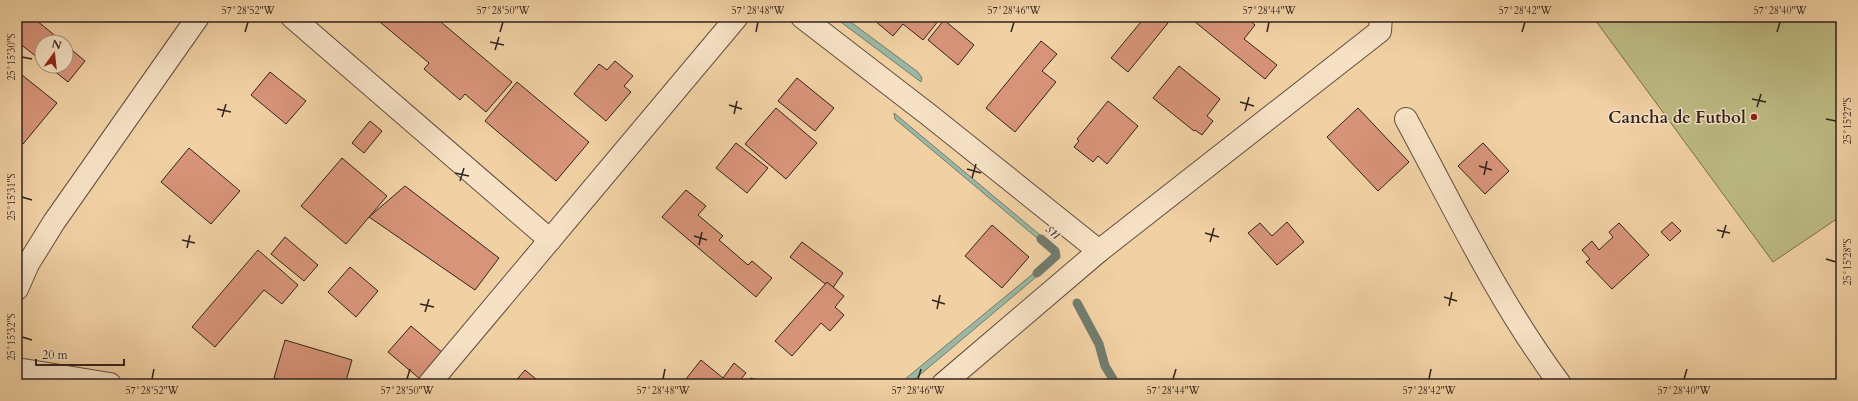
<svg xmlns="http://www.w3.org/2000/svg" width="1858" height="401" viewBox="0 0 1858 401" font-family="Cardo,serif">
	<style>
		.green { fill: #bdba83; stroke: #776e50 }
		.water { fill: #9bb7a3; stroke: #717c6e }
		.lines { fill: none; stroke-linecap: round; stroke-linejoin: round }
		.stream { stroke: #717c6e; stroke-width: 9 }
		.building { fill: #d89479; stroke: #31231e }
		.minor-casing { stroke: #614e40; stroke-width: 24 }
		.minor { stroke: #f6e1c4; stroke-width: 22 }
		.ticks { fill: none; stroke: #31231e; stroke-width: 1.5 }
		.poi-dot { fill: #8f2418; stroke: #f6e1c4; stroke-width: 1.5 }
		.labels { text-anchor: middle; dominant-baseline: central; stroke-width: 3; stroke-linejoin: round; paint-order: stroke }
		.poi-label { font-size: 17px; font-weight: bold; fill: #31231e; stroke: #f6e1c4; text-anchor: end }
		.water-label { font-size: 18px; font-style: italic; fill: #4c483f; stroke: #f6e1c4 }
		.neatline { fill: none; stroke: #31231e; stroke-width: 1.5 }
		.ticks-label { font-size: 10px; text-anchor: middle; fill: #31231e }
	</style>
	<rect width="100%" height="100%" fill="#f1d1a4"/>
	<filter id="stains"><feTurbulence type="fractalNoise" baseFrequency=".005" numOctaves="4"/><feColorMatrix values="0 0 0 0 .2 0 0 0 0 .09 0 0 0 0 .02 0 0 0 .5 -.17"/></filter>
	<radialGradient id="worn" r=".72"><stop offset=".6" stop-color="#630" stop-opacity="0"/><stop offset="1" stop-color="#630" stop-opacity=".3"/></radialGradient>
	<path class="green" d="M 1593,17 L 1841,17 L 1841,216 L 1773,262 Z"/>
	<g class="water">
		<path d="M 834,17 L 844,17 L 918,72 L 922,78 L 921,82 Z"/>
		<path d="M 894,113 L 1052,245 L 1049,248 L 895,119 Z"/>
		<path d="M 1045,264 L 1048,267 L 909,384 L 899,384 Z"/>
	</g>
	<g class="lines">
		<g class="stream">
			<path d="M 1037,273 L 1056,256 L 1055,251 L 1041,239"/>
			<path d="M 1077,303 L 1099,344 L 1105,366 L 1116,384"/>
		</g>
	</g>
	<g class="building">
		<path d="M 17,17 L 32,17 L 63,42 L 42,42 L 42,61 L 19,43 L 22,40 L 17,36 Z"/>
		<path d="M 374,17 L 435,17 L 512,82 L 486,112 L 465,94 L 460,100 L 424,69 L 429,63 Z"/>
		<path d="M 878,17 L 935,17 L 939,20 L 923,40 L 903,24 L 893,36 L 875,21 Z"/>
		<path d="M 1145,17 L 1161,17 L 1168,23 L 1128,72 L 1111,58 Z"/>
		<path d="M 1189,17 L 1246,17 L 1255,25 L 1244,39 L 1277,65 L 1265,79 Z"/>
		<path d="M 944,20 L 974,45 L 958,65 L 928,40 Z"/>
		<path d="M 1041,41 L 1057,54 L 1042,71 L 1056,82 L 1015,132 L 986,108 Z"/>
		<path d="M 66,45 L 85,61 L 68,82 L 48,66 L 66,66 Z"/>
		<path d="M 615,61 L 633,76 L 624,86 L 631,92 L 606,121 L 574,94 L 599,64 L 607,70 Z"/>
		<path d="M 1179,66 L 1220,99 L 1207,116 L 1213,121 L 1202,135 L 1195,130 L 1194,131 L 1153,98 Z"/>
		<path d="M 17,71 L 57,103 L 23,144 L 17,139 Z"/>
		<path d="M 270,72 L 306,101 L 286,124 L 251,95 Z"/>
		<path d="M 797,78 L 834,108 L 815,131 L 778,101 Z"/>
		<path d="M 517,82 L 589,142 L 556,181 L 485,121 Z"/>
		<path d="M 1108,101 L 1138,126 L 1107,164 L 1098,156 L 1093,162 L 1074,147 L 1079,141 L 1077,139 Z"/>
		<path d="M 776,108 L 817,143 L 786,179 L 745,144 Z"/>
		<path d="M 1358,108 L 1409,162 L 1378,191 L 1327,137 Z"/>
		<path d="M 370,121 L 382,131 L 364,153 L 352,143 Z"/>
		<path d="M 736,143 L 768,168 L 747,193 L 716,168 Z"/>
		<path d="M 1483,143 L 1509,171 L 1485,194 L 1458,166 Z"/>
		<path d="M 189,148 L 240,191 L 211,224 L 161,182 Z"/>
		<path d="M 342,158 L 387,196 L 346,244 L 301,206 Z"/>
		<path d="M 405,186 L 499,258 L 475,290 L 369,217 Z"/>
		<path d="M 686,190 L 706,206 L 698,215 L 723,236 L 719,240 L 748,265 L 752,261 L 772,278 L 756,297 L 662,217 Z"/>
		<path d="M 1287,222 L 1304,242 L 1277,265 L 1248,233 L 1260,223 L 1272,236 Z"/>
		<path d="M 1672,222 L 1681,231 L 1670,241 L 1661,232 Z"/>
		<path d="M 1619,223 L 1649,255 L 1612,289 L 1586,262 L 1590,259 L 1582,250 L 1592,241 L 1599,250 L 1613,237 L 1609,232 Z"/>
		<path d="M 992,225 L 1029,257 L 1002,288 L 965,256 Z"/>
		<path d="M 285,237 L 318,265 L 304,281 L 271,254 Z"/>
		<path d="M 802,242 L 843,273 L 832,289 L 790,257 Z"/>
		<path d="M 258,250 L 298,285 L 282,304 L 264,290 L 215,347 L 192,327 Z"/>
		<path d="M 350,267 L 378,291 L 356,317 L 328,292 Z"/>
		<path d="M 827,282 L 844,296 L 835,307 L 844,315 L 830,331 L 821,323 L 792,356 L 775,341 Z"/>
		<path d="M 411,326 L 443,353 L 420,379 L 388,352 Z"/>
		<path d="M 285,340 L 352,360 L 345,384 L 294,384 L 274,378 Z"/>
		<path d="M 701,360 L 723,378 L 734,363 L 746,373 L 737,384 L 682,384 Z"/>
		<path d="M 525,370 L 542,384 L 513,384 Z"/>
		<path d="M 751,378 L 770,384 L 749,384 Z"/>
	</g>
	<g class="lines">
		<g class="minor-casing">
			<g id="minor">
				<path d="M 292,17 L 550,240"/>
				<path d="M 802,17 L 929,115 L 1099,251"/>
				<path d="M 1406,119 C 1454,208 1499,302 1560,384"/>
				<path d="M 17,289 L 28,264 L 54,222 L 198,17"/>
				<path d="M 17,369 L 110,384"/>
				<path d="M 429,384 L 737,17"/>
				<path d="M 943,384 L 1099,251 L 1380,31 L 1381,17"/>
			</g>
		</g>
		<use href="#minor" class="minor"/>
	</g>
	<path class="ticks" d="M 245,32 L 248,22M 500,32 L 503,22M 756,32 L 758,22M 1011,32 L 1014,22M 1267,32 L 1269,22M 1522,32 L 1525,22M 1777,32 L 1780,22M 490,42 L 504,45M 495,50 L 499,37M 22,57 L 32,59M 1752,99 L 1766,102M 1240,102 L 1254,106M 729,105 L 742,109M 1757,107 L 1761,94M 217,109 L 231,112M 1245,111 L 1249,97M 734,114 L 737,101M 222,117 L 226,104M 1826,119 L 1836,121M 1479,166 L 1492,170M 967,169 L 981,173M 455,173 L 469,176M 1484,175 L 1487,161M 972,178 L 976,164M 460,181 L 464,168M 22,197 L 32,200M 1717,230 L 1730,233M 1205,233 L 1219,237M 694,236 L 707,240M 1722,238 L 1726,225M 182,240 L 195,243M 1210,242 L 1214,228M 699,245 L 702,232M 187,248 L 190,235M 1826,259 L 1836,262M 1444,297 L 1457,301M 932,300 L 945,304M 420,304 L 434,307M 1449,306 L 1452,292M 937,309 L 940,295M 425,312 L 429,299M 22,337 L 32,340M 152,379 L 154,369M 407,379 L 410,369M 663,379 L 665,369M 918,379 L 921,369M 1173,379 L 1176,369M 1429,379 L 1431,369M 1684,379 L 1687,369"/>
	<circle class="poi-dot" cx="1754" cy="117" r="4"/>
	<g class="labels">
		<g class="poi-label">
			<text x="1746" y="117">Cancha de Futbol</text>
		</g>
		<g class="water-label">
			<text transform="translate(1054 231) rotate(42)">sn</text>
		</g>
	</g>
	<rect width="1858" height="401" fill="none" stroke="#f1d1a4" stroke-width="44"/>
	<g transform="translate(54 54) rotate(15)"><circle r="19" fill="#f6e1c4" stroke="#a79582"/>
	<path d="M0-3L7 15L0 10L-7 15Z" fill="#8f2418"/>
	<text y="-6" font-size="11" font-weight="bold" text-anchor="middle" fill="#31231e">N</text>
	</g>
	<path d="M36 359v6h88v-6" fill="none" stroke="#31231e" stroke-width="2"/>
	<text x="42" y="359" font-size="12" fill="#31231e" stroke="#f6e1c4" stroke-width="3" paint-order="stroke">20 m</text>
	<rect x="22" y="22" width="1814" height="357" class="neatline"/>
	<g class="ticks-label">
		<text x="248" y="14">57°28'52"W</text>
		<text x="503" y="14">57°28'50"W</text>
		<text x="758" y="14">57°28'48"W</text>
		<text x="1014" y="14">57°28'46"W</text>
		<text x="1269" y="14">57°28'44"W</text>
		<text x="1525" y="14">57°28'42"W</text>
		<text x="1780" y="14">57°28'40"W</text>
		<text transform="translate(11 57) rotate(-90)" y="4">25°15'30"S</text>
		<text transform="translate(1847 121) rotate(-90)" y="4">25°15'27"S</text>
		<text transform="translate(11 197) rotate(-90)" y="4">25°15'31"S</text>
		<text transform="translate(1847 262) rotate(-90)" y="4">25°15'28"S</text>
		<text transform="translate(11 337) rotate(-90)" y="4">25°15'32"S</text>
		<text x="152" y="394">57°28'52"W</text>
		<text x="407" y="394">57°28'50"W</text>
		<text x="663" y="394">57°28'48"W</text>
		<text x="918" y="394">57°28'46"W</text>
		<text x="1173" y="394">57°28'44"W</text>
		<text x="1429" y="394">57°28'42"W</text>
		<text x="1684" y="394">57°28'40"W</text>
	</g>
	<rect width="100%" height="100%" filter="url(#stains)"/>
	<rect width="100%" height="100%" fill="url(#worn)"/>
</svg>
